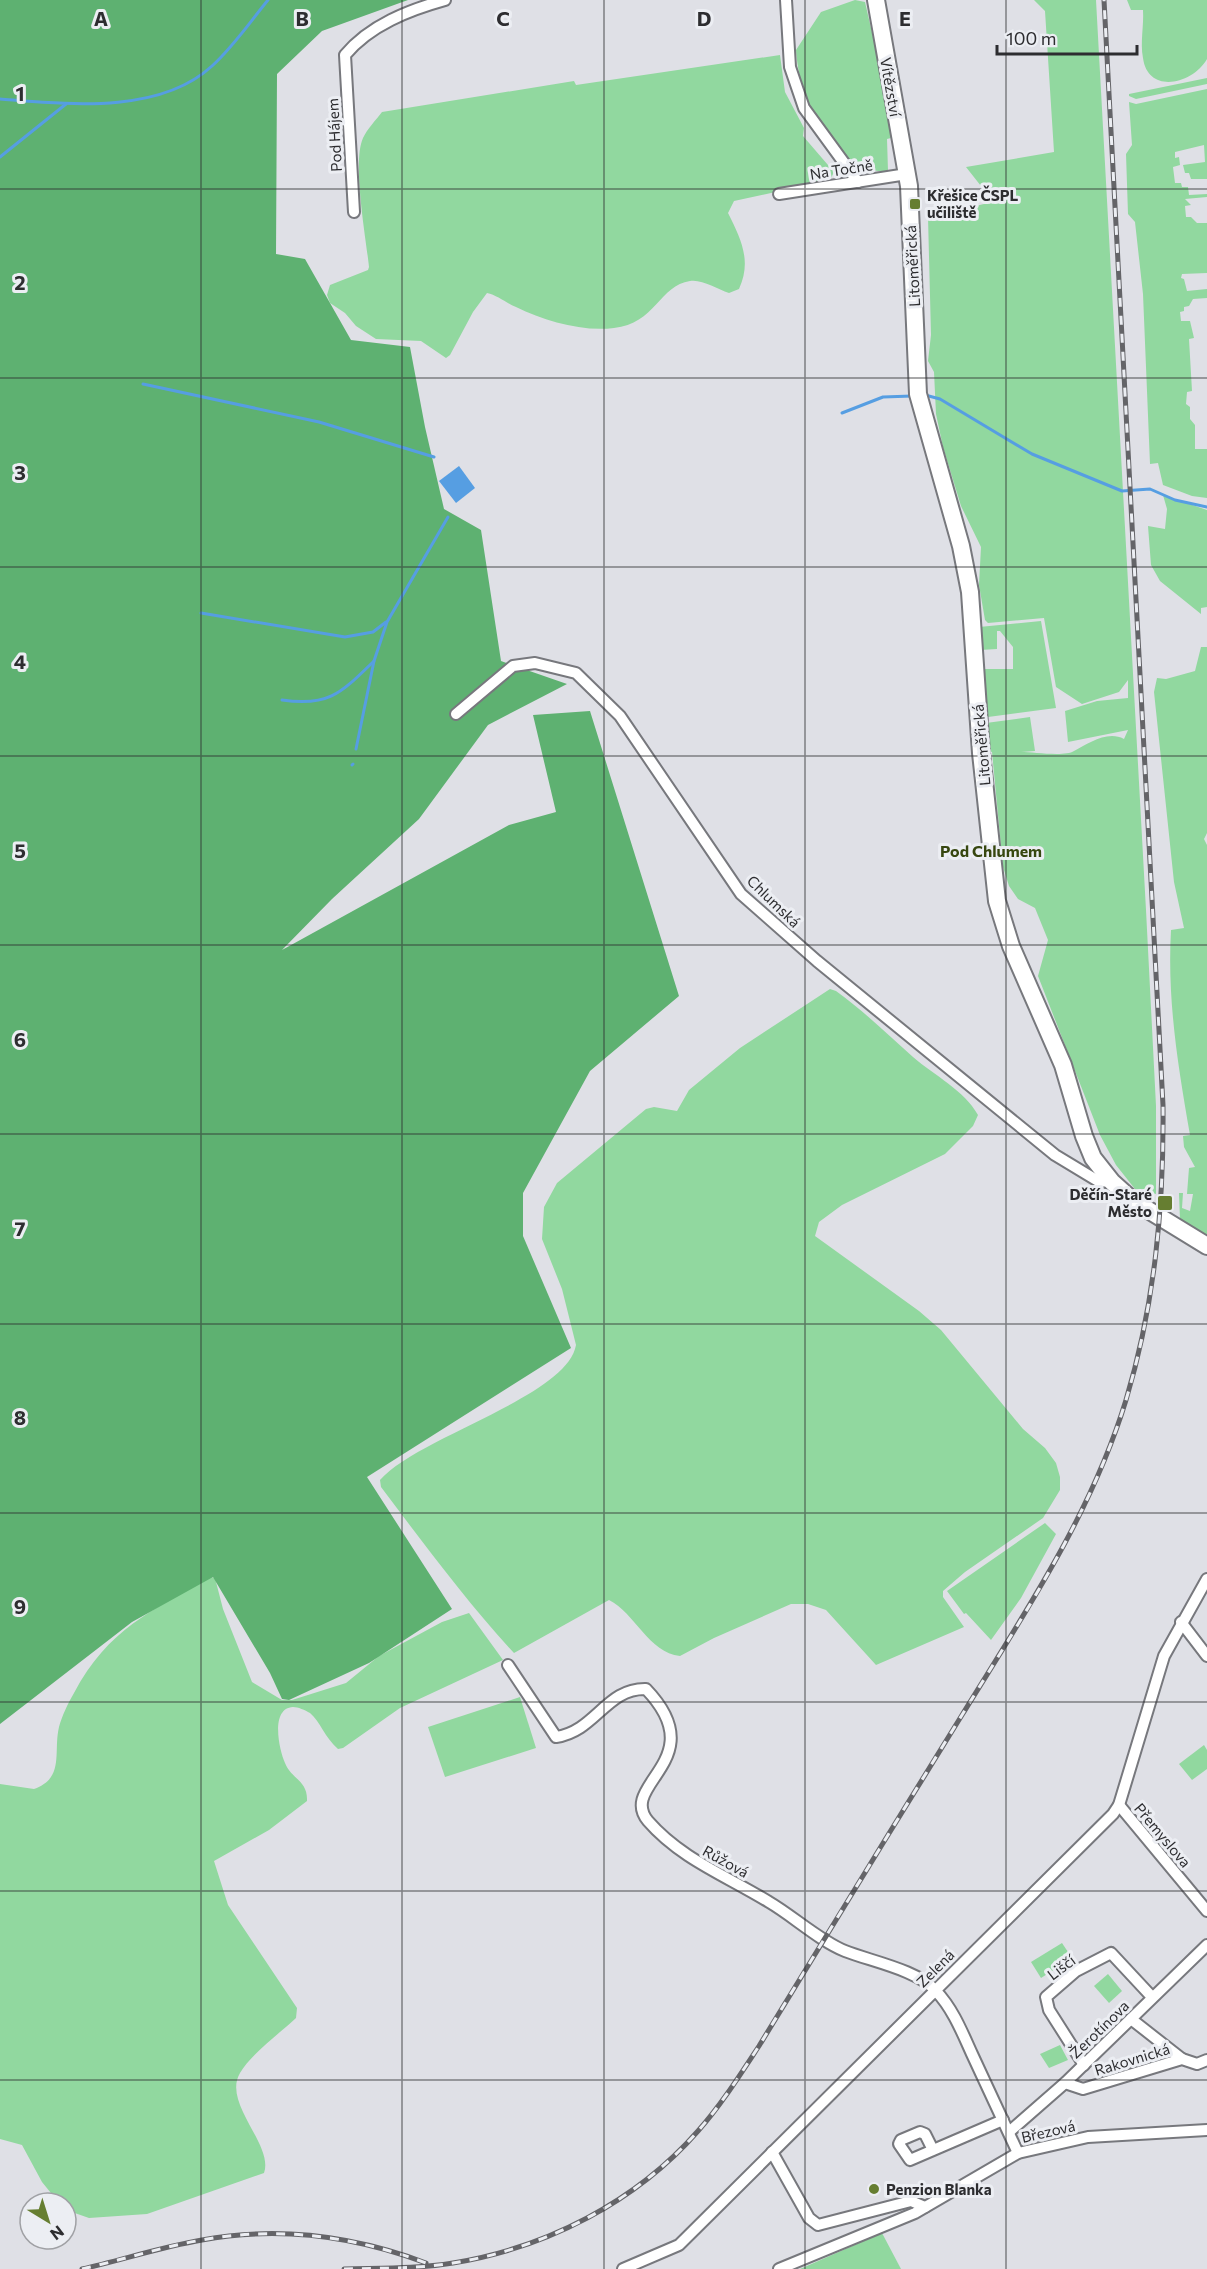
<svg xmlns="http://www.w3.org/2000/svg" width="1207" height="2269" viewBox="0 0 1207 2269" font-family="Commissioner,sans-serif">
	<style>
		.green { fill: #91d89f }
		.forest { fill: #5eb171 }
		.water { fill: #569ee2 }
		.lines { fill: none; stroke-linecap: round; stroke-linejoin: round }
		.stream { stroke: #569ee2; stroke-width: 3 }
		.street-casing { stroke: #77787d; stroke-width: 14 }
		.secondary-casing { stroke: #77787d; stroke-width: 20 }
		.street { stroke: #fff; stroke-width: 10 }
		.secondary { stroke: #fff; stroke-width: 16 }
		.rail-casing { stroke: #646468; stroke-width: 5 }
		.rail { stroke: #eceef3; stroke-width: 3; stroke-dasharray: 9; stroke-linecap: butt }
		.grid { fill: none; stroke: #2d2d30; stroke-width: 1.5; stroke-opacity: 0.55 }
		.poi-dot { fill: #667e31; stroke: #eceef3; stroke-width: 2 }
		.labels { text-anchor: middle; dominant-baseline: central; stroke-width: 6; stroke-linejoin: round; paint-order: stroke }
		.street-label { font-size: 15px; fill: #2d2d30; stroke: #eceef3 }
		.poi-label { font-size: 15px; font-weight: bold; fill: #2d2d30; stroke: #eceef3; text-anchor: start }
		.neighbourhood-label { font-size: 16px; font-weight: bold; fill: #374710; stroke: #eceef3 }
		.grid-label { font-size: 20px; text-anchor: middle; font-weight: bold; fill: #2d2d30; stroke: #eceef3; stroke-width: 6; stroke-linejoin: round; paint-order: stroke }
	</style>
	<rect width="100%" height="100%" fill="#dfe0e6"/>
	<g class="green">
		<path d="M 855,0 L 865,2 L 881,72 L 891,138 L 887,139 L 888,171 C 829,175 799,98 796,50 L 821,12 Z"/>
		<path d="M 1034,0 L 1096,0 L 1146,910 L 1156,1106 L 1156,1194 L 1135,1189 L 1116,1165 L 1100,1135 L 1038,976 L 1048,940 L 1035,908 L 1018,899 L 1009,886 L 1003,867 L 992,752 L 989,751 L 986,723 L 1030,717 L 1035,751 L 1021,752 C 1033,752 1065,757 1074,751 C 1088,744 1107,730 1124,739 L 1128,730 L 1068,742 L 1065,711 L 1097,701 L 1128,698 L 1128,680 L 1119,692 L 1082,704 L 1056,687 L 1044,618 L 988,623 L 985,620 L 979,585 L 981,547 L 961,506 L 943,447 L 936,414 L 934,372 L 928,361 L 931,335 L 928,217 L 984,204 L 992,200 L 966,167 L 1054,152 L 1045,11 Z"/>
		<path d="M 1127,0 L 1207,0 L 1207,59 C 1193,84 1148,95 1143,58 C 1140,42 1144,26 1143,10 L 1131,10 Z"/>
		<path d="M 780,55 L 785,92 L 804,128 L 803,136 L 834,172 L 830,180 L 734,201 L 728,213 C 741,239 752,261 739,289 L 729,293 C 717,289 702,279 690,281 C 660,285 655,324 614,328 C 582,332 545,321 516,307 C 506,303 497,295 487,293 L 473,312 L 450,355 L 446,358 L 421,341 L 376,339 L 356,326 L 345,313 L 330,303 L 327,295 L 330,285 L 368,270 L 369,267 C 366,238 352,162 363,138 C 367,129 376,120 382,112 L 574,81 L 576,85 Z"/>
		<path d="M 1207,78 L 1207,84 L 1136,99 L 1129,96 L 1129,94 Z"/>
		<path d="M 1207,89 L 1207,179 L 1191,179 L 1189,173 L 1185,173 L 1183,165 L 1205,162 L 1204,145 L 1175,152 L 1175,158 L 1179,157 L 1180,165 L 1173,167 L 1175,183 L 1181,183 L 1182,187 L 1188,187 L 1189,195 L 1207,194 L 1207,197 L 1185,199 L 1191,205 L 1185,206 L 1186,217 L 1191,217 L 1197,223 L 1207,223 L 1207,273 L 1182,274 L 1181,278 L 1184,279 L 1187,291 L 1207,289 L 1207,298 L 1193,299 L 1189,306 L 1184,307 L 1184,311 L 1180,312 L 1181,321 L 1190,321 L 1194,338 L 1189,339 L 1192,391 L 1187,392 L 1186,404 L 1190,407 L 1190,419 L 1195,425 L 1195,449 L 1207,449 L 1207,498 L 1192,496 L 1163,485 L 1158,463 L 1150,464 L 1143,294 L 1135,222 L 1128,214 L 1126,154 L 1132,145 L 1129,102 L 1136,104 Z"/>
		<path d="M 1163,495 L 1207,510 L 1207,607 L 1201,608 L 1201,614 L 1160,581 L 1151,565 L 1148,526 L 1165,529 L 1167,509 Z"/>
		<path d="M 1041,621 L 1056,708 L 988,717 L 984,713 L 982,669 L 1013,669 L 1013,647 L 1000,631 L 997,631 L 997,649 L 980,650 L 979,627 Z"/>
		<path d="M 1201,647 L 1207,647 L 1207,833 L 1204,839 L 1207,845 L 1207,1237 L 1180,1220 L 1179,1193 L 1183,1193 L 1182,1208 L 1190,1211 L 1193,1194 L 1187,1194 L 1189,1168 L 1195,1167 L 1184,1147 L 1183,1136 L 1190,1135 C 1178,1066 1167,1000 1171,930 L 1184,928 L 1174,882 L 1154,692 L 1157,678 L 1166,679 L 1195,671 Z"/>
		<path d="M 830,989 L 836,991 C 864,1011 888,1035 913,1057 C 935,1076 964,1090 978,1115 L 973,1126 L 945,1154 L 842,1205 L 819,1222 L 815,1236 L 919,1311 L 941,1330 L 1023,1429 L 1045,1448 L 1056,1463 L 1060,1477 L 1060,1490 L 1043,1518 L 965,1572 L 943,1591 L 943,1597 L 964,1627 L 876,1665 L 826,1610 L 808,1604 L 791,1604 L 714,1638 L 680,1656 C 649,1653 635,1613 609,1600 L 514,1653 C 466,1601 424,1544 381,1487 L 380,1480 C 417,1437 567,1397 576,1345 L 562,1289 L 542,1239 L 544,1207 L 557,1183 L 646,1109 L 654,1107 L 677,1111 L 689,1090 L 740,1048 Z"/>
		<path d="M 1045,1523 L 1056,1534 L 1021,1598 L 991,1640 L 966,1613 L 964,1614 L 947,1591 Z"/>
		<path d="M 211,1577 L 215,1578 L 223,1609 L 252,1682 L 282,1700 L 292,1700 L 346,1683 L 379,1656 L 442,1622 L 469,1613 L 503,1660 L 400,1708 L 343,1748 L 338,1749 C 325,1738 320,1721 310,1713 C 305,1710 298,1707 293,1707 C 270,1708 279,1750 285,1763 C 291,1779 308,1780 307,1801 L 269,1830 L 214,1861 L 228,1905 L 297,2008 L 296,2018 C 280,2033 251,2054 240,2073 C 222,2103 274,2145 264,2173 L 147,2214 L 89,2218 L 69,2211 L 66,2203 L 59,2203 L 42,2182 L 22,2145 L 0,2139 L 0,1784 L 34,1789 C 65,1778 53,1752 59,1727 C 62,1716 68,1703 74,1693 C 108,1629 151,1611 211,1577 Z"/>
		<path d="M 520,1697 L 536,1748 L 445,1777 L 428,1727 Z"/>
		<path d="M 1204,1745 L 1207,1750 L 1207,1769 L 1192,1780 L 1179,1764 Z"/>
		<path d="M 1062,1943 L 1072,1958 L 1041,1978 L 1031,1962 Z"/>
		<path d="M 1108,1974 L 1122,1991 L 1109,2003 L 1094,1986 Z"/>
		<path d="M 1060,2045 L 1068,2060 L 1049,2068 L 1040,2054 Z"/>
		<path d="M 882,2233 L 901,2269 L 800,2269 Z"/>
	</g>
	<path class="forest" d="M 0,0 L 408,0 L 322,31 L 277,74 L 276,254 L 305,259 L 351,340 L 410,347 L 425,427 L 444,509 L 481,530 L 501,661 L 567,684 L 488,725 L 419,819 L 332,899 L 282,950 L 509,825 L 556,812 L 533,715 L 590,711 L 679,996 L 590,1071 L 523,1193 L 523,1236 L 571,1348 L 367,1477 L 452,1609 L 369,1663 L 289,1700 L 282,1699 L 270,1673 L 213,1577 L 132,1622 L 0,1724 Z"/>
	<path class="water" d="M 459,466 L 475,488 L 456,503 L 439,481 Z"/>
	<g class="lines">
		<g class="stream">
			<path d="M 0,99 C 66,104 159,115 212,66 C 233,47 250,22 268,0"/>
			<path d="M 0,157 L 66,104"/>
			<path d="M 143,384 L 319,422 L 434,457"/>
			<path d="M 925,395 L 940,399 L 1032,454 L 1122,491 L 1150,489 L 1175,500 L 1207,507"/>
			<path d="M 842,413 L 883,397 L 912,396"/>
			<path d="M 201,613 L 345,637 L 373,632 L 386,622"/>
			<path d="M 282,700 C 329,707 341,693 374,661"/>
			<path d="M 356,749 L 374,661 L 387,622 L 448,517"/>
			<path d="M 352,765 L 353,764"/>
		</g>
		<g class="street-casing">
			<g id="street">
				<path d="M 786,0 L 790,67 L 804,108 L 858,182"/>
				<path d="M 779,194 L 907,174"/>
				<path d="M 354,212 L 345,55 C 370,25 409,10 445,0"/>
				<path d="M 456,714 L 513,666 L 535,663 L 576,673 L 620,716 L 741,894 L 817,961 L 1055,1155 L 1098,1181 L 1112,1182"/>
				<path d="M 1181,1622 L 1207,1656"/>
				<path d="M 508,1665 L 556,1737 C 596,1731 606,1688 646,1689 C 714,1760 617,1784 648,1821 C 681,1859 727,1876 769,1902 C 793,1916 820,1941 845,1951 C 870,1961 918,1970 936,1991 C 953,2009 962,2032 972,2054 C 987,2087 1003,2120 1018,2153"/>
				<path d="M 1119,1805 L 1207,1911"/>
				<path d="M 1131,2019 L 1182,2059"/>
				<path d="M 1084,2065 L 1049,2010 L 1046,1997 L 1076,1971 L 1111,1953 L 1152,1997"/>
				<path d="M 1065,2083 L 1083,2089 L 1182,2059 L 1197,2064 L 1207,2060"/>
				<path d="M 1009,2132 L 1065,2083 L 1207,1945"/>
				<path d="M 933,2150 L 925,2134 L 920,2132 L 901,2140 L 899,2144 L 910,2160 L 1003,2120"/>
				<path d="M 772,2152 L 809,2218 L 818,2225 L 911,2201 L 925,2207"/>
				<path d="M 623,2269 L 679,2245 L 1113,1814 L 1119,1805 L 1164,1656 L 1207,1579"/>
				<path d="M 779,2269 L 915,2213 L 1018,2153 L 1088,2137 L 1207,2130"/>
			</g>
		</g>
		<g class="secondary-casing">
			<path id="secondary" d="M 876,0 L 909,186 L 918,394 L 961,546 L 970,592 L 981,753 L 997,901 L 1011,946 L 1063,1065 L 1084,1136 L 1093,1158 L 1112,1182 L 1132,1200 L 1207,1246"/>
		</g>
		<use href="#street" class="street"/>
		<use href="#secondary" class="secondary"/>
		<g class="rail-casing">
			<g id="rail">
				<path d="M 82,2269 C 122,2260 161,2247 202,2240 C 278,2226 354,2236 426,2263"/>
				<path d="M 344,2269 C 380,2268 417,2269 453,2263 C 546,2248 636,2202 698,2131 C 721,2105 740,2075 759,2046 C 826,1936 894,1825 962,1715 C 1024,1614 1091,1515 1126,1400 C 1155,1303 1164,1206 1163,1105 L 1104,0"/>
			</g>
		</g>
		<use href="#rail" class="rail"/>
	</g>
	<path class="grid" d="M 201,0 L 201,2269M 402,0 L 402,2269M 604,0 L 604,2269M 805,0 L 805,2269M 1006,0 L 1006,2269M 0,189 L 1207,189M 0,378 L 1207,378M 0,567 L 1207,567M 0,756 L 1207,756M 0,945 L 1207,945M 0,1134 L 1207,1134M 0,1324 L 1207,1324M 0,1513 L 1207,1513M 0,1702 L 1207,1702M 0,1891 L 1207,1891M 0,2080 L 1207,2080"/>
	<g class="poi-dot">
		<rect x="909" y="198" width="12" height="12" rx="3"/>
		<rect x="1157" y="1195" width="16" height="16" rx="3"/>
		<circle cx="874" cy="2189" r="6"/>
	</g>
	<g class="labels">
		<g class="street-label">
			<text transform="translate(891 87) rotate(80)">Vítězství</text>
			<text transform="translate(334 135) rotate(-93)">Pod Hájem</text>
			<text transform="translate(841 169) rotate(-9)">Na Točně</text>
			<text transform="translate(912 266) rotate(-93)">Litoměřická</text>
			<text transform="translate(981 745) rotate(-95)">Litoměřická</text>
			<text transform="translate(774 901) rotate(44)">Chlumská</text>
			<text transform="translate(1163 1835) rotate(50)">Přemyslova</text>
			<text transform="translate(726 1861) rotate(29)">Růžová</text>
			<text transform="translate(1061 1967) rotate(-37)">Liščí</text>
			<text transform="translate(935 1968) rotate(-45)">Zelená</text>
			<text transform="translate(1099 2029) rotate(-44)">Žerotínova</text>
			<text transform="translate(1132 2059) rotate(-17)">Rakovnická</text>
			<text transform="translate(1048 2131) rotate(-13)">Březová</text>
		</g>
		<g class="poi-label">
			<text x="927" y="195">Křešice ČSPL<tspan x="927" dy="17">učiliště</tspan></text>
			<text x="1152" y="1194" text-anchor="end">Děčín-Staré<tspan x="1152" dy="17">Město</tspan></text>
			<text x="886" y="2189">Penzion Blanka</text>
		</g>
		<g class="neighbourhood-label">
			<text x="991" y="850">Pod Chlumem</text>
		</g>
	</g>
	<g class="grid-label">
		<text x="101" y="26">A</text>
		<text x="302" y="26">B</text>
		<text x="503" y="26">C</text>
		<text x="704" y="26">D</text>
		<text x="905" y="26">E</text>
		<text x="20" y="101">1</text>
		<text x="20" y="290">2</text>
		<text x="20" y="480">3</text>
		<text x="20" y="669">4</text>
		<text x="20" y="858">5</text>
		<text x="20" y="1047">6</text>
		<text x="20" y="1236">7</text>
		<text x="20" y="1425">8</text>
		<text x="20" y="1614">9</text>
	</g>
	<g transform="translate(48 2221) rotate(142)"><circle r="28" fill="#eceef3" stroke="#a0a1a5" stroke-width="1.5"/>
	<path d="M0-4.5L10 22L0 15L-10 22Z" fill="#667e31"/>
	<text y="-9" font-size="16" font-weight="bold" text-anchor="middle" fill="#2d2d30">N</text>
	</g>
	<path d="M997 45v9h140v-9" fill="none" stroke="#2d2d30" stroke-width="3"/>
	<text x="1006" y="45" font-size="18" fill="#2d2d30" stroke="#eceef3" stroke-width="4.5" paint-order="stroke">100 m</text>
</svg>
